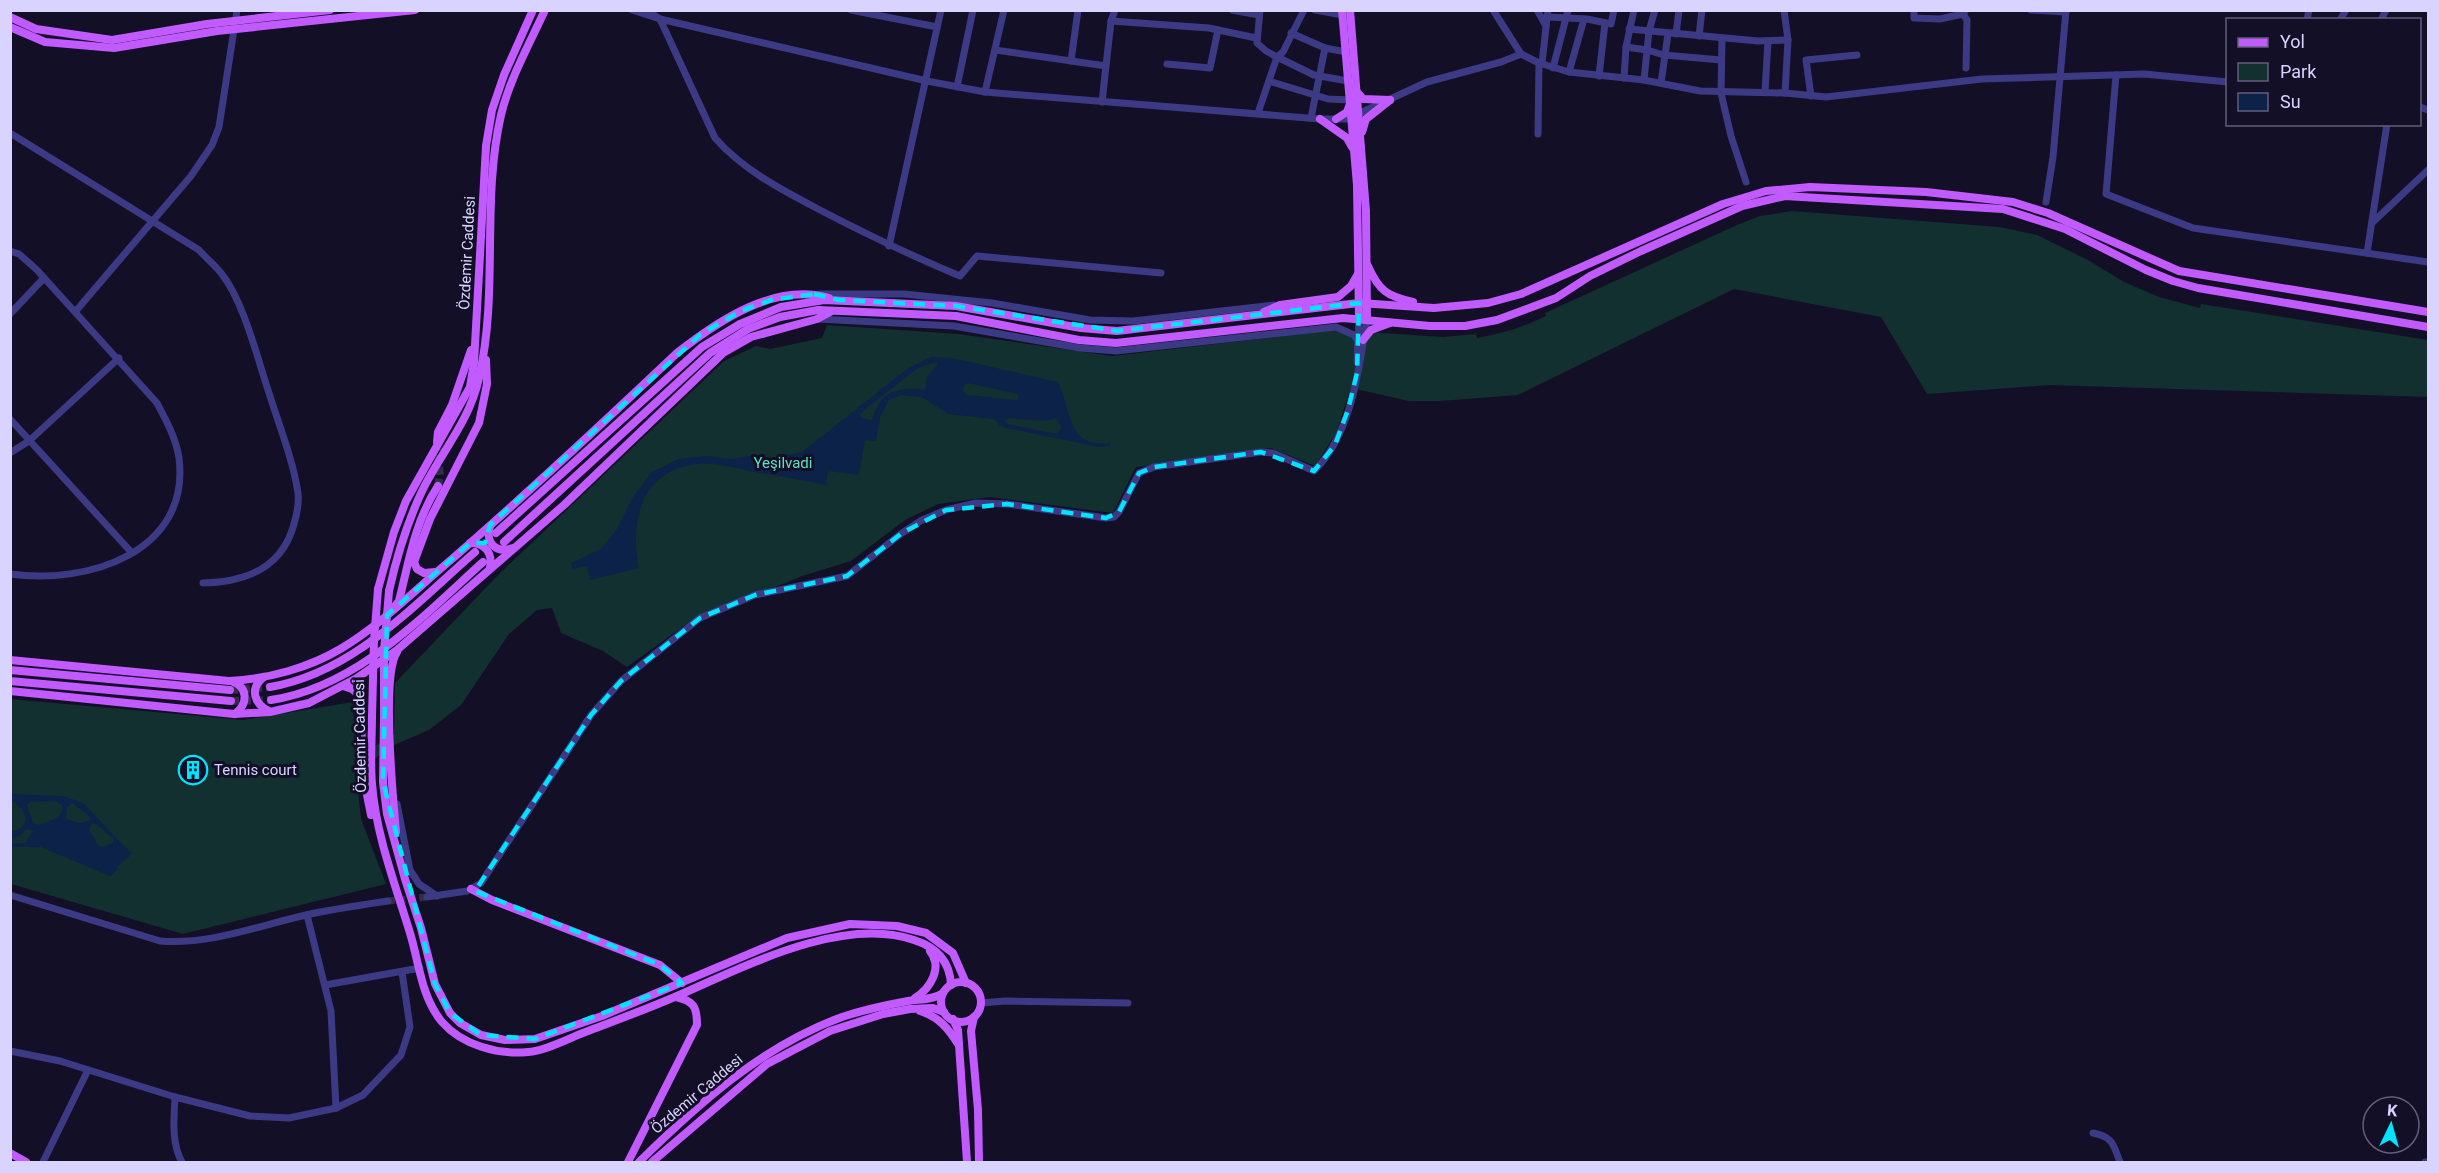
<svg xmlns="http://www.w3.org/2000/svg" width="2439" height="1173" viewBox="0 0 2439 1173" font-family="Roboto,sans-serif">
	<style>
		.green { fill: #12302f }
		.water { fill: #0c2248; fill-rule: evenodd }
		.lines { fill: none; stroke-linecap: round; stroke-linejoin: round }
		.minor-tunnel { stroke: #312d47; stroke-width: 7; stroke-dasharray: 7 3.5; stroke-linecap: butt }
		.major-tunnel { stroke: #312d47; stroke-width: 8; stroke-dasharray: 8 4; stroke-linecap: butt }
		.minor { stroke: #3d3a85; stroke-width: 7 }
		.major { stroke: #c25bff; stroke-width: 8 }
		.major-bridge { stroke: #c25bff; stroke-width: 8 }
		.marked { fill: none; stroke: #00e5ff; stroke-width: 4.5; stroke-dasharray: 12 8; stroke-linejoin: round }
		.labels { text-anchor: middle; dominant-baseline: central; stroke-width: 6; stroke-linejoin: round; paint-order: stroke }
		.street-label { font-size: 15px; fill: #d9d4ff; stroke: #130f26 }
		.park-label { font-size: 15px; fill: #5fe0c0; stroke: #130f26 }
		.poi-label { font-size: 15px; fill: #d9d4ff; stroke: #130f26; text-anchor: start }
	</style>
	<rect width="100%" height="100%" fill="#130f26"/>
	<path class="green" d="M 1792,211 L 1999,227 L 2037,235 L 2088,260 L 2124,282 L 2159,297 L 2200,308 L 2201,304 L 2428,340 L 2428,397 L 2050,385 L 1927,394 L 1881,317 L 1734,289 L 1518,395 L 1440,401 L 1409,401 L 1351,388 L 1336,433 L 1315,466 L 1271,448 L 1136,467 L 1113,513 L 990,497 L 938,504 L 905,520 L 851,561 L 802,576 L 688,623 L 627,667 L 603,651 L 561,633 L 552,608 L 537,610 L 509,634 L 461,705 L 429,730 L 394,745 L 356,772 L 361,819 L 386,884 L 183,934 L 11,884 L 10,699 L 243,720 L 353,702 L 356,758 L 394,734 L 395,683 L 497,576 L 724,361 L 756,346 L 770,349 L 822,338 L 827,325 L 959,334 L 1112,356 L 1336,330 L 1443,337 L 1476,334 L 1477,338 C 1501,334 1524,327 1546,316 L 1545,313 L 1737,225 L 1760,216 Z"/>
	<g class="water">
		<path d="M 931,357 L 952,358 L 1058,382 C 1072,411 1066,448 1110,443 L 1111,446 L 1099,447 L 1006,428 L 999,425 L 994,419 L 948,414 L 922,397 L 901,395 L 889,400 L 880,418 L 876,441 L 865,440 L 859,475 L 828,471 L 826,485 C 800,480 775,475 749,471 C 733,467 715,463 698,464 C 642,470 629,519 639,568 L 590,580 L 587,566 L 572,569 L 571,563 L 601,549 L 617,529 L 633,497 L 652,472 L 679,459 L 707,456 L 731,459 L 751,456 L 769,459 L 802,452 L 907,369 ZM 937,362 L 938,364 L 927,377 L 925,390 C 897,387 881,390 872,420 L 861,418 L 860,414 L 868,407 L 918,368 ZM 968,383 L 1018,394 L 1019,398 L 1016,400 L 967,395 L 963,391 L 964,386 ZM 1009,418 L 1047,421 L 1056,418 L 1062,427 L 1057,434 L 1007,424 L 1004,421 Z"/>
		<path d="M 12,794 L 63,796 L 83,803 L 132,854 L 117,867 L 118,869 L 110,876 L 41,847 L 11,847 L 11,843 L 25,843 L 33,831 L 26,829 L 20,836 L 11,839 L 11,831 C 32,829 28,810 12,801 ZM 55,801 L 62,805 C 64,819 48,821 38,825 L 33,823 L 27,805 L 30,802 ZM 72,803 L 89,816 L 90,820 L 80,823 L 66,819 L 67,807 ZM 92,823 L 96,824 L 113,838 L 113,843 L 103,847 L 99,846 L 89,830 Z"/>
	</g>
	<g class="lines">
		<path class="minor-tunnel" d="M 388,901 L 427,897"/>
		<g class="major-tunnel">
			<path d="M 437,443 L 440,476 L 438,486"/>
			<path d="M 230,690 L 270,687"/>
			<path d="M 231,701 L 271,700"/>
		</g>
		<g class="minor">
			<path d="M 632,10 L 660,19 L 646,10"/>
			<path d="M 851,10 L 937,27"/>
			<path d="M 1232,10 L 1259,15"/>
			<path d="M 1260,10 L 1257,43 L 1266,51 L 1277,57 L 1283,52 L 1304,10"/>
			<path d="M 1315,10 L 1343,15"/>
			<path d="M 1493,10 L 1521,54 L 1539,63 L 1569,72 L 1644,80 L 1700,91 L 1785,93 L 1826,97 L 1982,79 L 2144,74 L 2228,82"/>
			<path d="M 1537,10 L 1546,26"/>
			<path d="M 1784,10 L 1788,40 L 1785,93"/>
			<path d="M 1914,10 L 1914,18 L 1940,19 L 1963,14 L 1966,10"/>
			<path d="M 2031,10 L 2066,12"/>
			<path d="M 1963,14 L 1967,20 L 1966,68"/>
			<path d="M 1548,17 L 1587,19 L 1611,24 L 1614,10"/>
			<path d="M 660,19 L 927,81 L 985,92 L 1320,119 L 1347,119 L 1427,82 L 1501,62 L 1521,54"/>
			<path d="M 660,19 L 715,138 C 743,170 782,190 820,210 C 866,234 912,256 960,276 L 977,256 L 1161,273"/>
			<path d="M 2307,20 L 2309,10"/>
			<path d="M 2340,20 L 2346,10"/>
			<path d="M 2381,20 L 2386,10"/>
			<path d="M 1111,21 L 1209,28 L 1256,38"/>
			<path d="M 1629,29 L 1758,41 L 1788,40"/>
			<path d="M 1291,33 L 1325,48 L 1346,52"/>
			<path d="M 1676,34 L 1679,10"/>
			<path d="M 1699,36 L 1702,10"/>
			<path d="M 1722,38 L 1721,93 L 1731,136 L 1746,182"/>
			<path d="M 1626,47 L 1647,50 L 1664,55 L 1721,60"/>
			<path d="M 995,50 L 1106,66"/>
			<path d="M 1071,61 L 1078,10"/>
			<path d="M 1542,63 L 1548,10"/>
			<path d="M 1167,64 L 1210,68 L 1218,30"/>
			<path d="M 1553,68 L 1568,10"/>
			<path d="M 1569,72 L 1584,19"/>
			<path d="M 2116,75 L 2106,194 L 2193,228 L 2428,262"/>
			<path d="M 1599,76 L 1605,23"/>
			<path d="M 1624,78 L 1626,47 L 1634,10"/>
			<path d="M 1644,80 L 1649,31 L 1655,10"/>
			<path d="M 1269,81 L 1328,99 L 1350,100"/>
			<path d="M 1661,83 L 1668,34"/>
			<path d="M 957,87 L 973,10"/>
			<path d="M 985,92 L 1004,10"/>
			<path d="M 1765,92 L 1768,41"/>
			<path d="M 1811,96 L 1806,60 L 1857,55"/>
			<path d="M 1102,102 L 1111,21 L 1115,10"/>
			<path d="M 2420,107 L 2428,110"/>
			<path d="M 1258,113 L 1277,57 L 1314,75 L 1348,81"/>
			<path d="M 1311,118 L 1325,48"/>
			<path d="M 10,133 L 199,250 C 206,258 215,265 221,273 C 244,301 258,361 270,396 C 280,428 293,460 298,493 C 299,503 297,514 294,524 C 282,569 245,582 203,583"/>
			<path d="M 1538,134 L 1539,63"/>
			<path d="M 2046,202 L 2053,157 L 2066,10"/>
			<path d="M 2372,223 L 2428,170"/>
			<path d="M 889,246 L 941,10"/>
			<path d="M 10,251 L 19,254 L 37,270 L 157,403 C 166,420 176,438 179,458 C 191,553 86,585 10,574"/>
			<path d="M 2367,253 L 2387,124"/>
			<path d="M 820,294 L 904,294 L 992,303 L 1090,320 L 1133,321 L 1274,305"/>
			<path d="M 75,312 L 191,176 L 212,145 L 219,127 L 237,10"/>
			<path d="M 10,314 L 44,278"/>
			<path d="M 817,319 L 954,326 L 1080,348 L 1116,351 L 1336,327 L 1354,335 L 1357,340"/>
			<path d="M 1357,362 L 1359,318"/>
			<path d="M 10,419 L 132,553"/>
			<path d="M 10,453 L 29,441 L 119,358"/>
			<path d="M 397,804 L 410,870 L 419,884 L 437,896"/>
			<path d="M 10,895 L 160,941 C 210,945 257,926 306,915 C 333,909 361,905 388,901"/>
			<path d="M 427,897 L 467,891 L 481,883 L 591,715 L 621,681 L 700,618 L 755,595 L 847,576 L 902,533 L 922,520 L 946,510 L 976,503 L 1007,504 L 1106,518 L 1114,517 L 1119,512 L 1139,473 L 1154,467 L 1261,452 L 1273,453 L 1314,471 C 1352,434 1359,368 1367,319"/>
			<path d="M 307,915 L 331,1011 L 336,1108"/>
			<path d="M 325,985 L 420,968"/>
			<path d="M 981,1003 L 1005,1001 L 1128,1003"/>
			<path d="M 10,1051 L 60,1061 L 175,1097 L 250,1116 L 289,1118 L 336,1108 L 363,1095 L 401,1055 L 410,1027 L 402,972"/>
			<path d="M 175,1097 C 174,1118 171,1143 182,1162"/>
			<path d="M 2093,1133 C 2113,1137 2113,1144 2120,1162"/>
			<path d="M 43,1162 L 88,1070"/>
			<path d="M 2425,1162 L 2428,1162"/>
		</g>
		<g class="major">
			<path d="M 1342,10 L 1357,185 L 1359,318"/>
			<path d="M 1350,10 L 1366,211 L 1367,319"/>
			<path d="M 10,17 L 36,29 L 112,40 L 207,24 L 330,10"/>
			<path d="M 10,27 L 45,42 L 114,48 L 217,31 L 415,10"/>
			<path d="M 1356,91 L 1363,99 L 1390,100"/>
			<path d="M 1320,119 L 1347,138 L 1352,147"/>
			<path d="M 1336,119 L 1347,112 L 1350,104"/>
			<path d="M 1362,132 L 1366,119 L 1390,100"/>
			<path d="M 1368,266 C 1379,291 1387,296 1413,302"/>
			<path d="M 1264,312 L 1280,305 L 1338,297 L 1351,286 L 1358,274"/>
			<path d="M 1363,340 L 1371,330 L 1390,323"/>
			<path d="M 437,442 L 438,432 L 452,405 L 471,350"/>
			<path d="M 490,526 C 485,543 496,554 513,548"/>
			<path d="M 496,533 L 702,347 L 740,324 L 781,307 L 824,300 L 956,306 L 1081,328 L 1117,331 L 1359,303 L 1434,308 L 1488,303 L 1521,294 L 1723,204 L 1766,191 L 1810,187 L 1926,192 L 2013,202 L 2048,213 L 2179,271 L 2428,312"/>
			<path d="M 504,542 L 710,353 L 748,329 L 780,317 L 818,310 L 956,316 L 1079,340 L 1116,343 L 1343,318 L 1430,326 L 1465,326 L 1497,320 L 1556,298 L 1590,276 L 1641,251 L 1742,206 L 1785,196 L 2003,209 L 2065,229 L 2146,270 L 2173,281 L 2198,288 L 2428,327"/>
			<path d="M 470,543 C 485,543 493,553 490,568"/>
			<path d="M 435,572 L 424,573 L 417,569 L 414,562 L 430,519 L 479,423 L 487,384 L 486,360"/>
			<path d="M 378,589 L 394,532 L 406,501 L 470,387 L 474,363 L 486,146 L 492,110 L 504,75 L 533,10"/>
			<path d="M 389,591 C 397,555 408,520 424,487 C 443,450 470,420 479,378 C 499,292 481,202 501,115 C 510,78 529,45 545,10"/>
			<path d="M 395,606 L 399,601 C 409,561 415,521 438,486"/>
			<path d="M 10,660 L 229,681 C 268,679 309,668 342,648 C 382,624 416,589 452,559 C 529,492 603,423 677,353 C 718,321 775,282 829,298"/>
			<path d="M 10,670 L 230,690"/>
			<path d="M 264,677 C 249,688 254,704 269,711"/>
			<path d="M 10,681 L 231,701"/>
			<path d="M 231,681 C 249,687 248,704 235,714"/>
			<path d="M 343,686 L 352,689 L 359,695 L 365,785 L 371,815"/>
			<path d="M 270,687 C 353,673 414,605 475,552"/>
			<path d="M 10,691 L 234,714 L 270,712 L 309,703 L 357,678 L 397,650 L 564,505 L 723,353 L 751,337 L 817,319 L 832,311"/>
			<path d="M 271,700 C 357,687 422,617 483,562"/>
			<path d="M 372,716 C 372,738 370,761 372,784 C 376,835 395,884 410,933 C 419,962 421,997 442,1022 C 462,1045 498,1055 528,1052 C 546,1051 571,1037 588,1031 C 617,1020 647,1009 677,996 C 742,968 841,915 914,940 C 936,947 950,961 951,985"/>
			<path d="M 384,717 L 383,782 L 387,814 L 405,879 L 421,928 L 435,984 L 450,1013 L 460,1023 L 481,1035 L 505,1040 L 535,1039 L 602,1016 L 787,938 L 850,924 L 897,926 L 926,933 L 953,953 L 966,983"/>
			<path d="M 396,832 C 393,798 381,676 397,652"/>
			<path d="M 471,889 L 492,900 L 660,965 L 682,983"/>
			<circle cx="961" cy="1002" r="20"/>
			<path d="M 915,998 C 931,988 943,967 930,951"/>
			<path d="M 920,1011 C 939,1017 948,1028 958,1044"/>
			<path d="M 974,1017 L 971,1031 L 978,1110 L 979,1162"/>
			<path d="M 953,1019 L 958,1030 L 967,1162"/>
			<path d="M 10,1153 L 26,1162"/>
			<path d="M 628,1162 L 697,1025 C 697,1007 694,1001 676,997"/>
			<path d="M 639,1162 C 698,1104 762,1046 842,1017 C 863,1010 886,1005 908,1001 C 920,999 933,1000 943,993"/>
			<path d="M 652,1162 L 767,1064 L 830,1031 L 883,1014 L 910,1009 L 933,1008 L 944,1012"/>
		</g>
		<g class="major-bridge">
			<path d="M 372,716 L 374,641 L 378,589"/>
			<path d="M 384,717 L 384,651 L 389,591"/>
		</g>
	</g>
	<path class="marked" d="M 814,294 L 839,300 L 956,306 L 1117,331 L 1359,303 L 1357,373 L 1348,410 L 1335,445 L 1314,471 L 1261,452 L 1154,467 L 1139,473 L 1119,512 L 1106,518 L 1007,504 L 946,510 L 902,533 L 847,576 L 755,595 L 700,618 L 621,681 L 591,715 L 475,891 L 660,965 L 682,983 L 535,1039 L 481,1035 L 450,1013 L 435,984 L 383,782 L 387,615 L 470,543 L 485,543 L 490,525 L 701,334 L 741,311 L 771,300 Z"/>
	<defs>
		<g id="building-ring" transform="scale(1.5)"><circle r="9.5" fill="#130f26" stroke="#00e5ff" stroke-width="1.5"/><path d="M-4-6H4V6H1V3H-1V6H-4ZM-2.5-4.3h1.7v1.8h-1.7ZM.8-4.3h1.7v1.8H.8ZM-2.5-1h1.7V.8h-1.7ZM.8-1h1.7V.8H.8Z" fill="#00e5ff"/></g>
	</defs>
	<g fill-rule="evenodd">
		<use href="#building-ring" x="193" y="770"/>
	</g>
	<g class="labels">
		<g class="street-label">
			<text transform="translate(467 253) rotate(-87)">Özdemir Caddesi</text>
			<text transform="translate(360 736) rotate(-91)">Özdemir Caddesi</text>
			<text transform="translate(697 1094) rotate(-40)">Özdemir Caddesi</text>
		</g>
		<g class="park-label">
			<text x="783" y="463">Yeşilvadi</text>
		</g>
		<g class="poi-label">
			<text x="214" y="770">Tennis court</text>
		</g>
	</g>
	<rect width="2439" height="1173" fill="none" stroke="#d9d4ff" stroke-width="24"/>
	<rect x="2226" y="18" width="195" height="108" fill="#130f26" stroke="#625e7d" stroke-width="1.5"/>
	<rect x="2238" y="38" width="30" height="9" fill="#c25bff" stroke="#625e7d" stroke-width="1.5"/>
	<text x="2280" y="48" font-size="18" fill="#d9d4ff">Yol</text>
	<rect x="2238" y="63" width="30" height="18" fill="#12302f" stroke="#625e7d" stroke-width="1.5"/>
	<text x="2280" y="78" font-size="18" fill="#d9d4ff">Park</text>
	<rect x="2238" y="93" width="30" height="18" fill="#0c2248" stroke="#625e7d" stroke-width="1.5"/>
	<text x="2280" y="108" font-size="18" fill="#d9d4ff">Su</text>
	<g transform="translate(2391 1125) rotate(5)"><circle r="28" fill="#130f26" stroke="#625e7d" stroke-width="1.5"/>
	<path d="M0-4.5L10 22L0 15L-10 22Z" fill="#00e5ff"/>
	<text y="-9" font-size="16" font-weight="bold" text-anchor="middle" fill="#d9d4ff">K</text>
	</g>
</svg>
